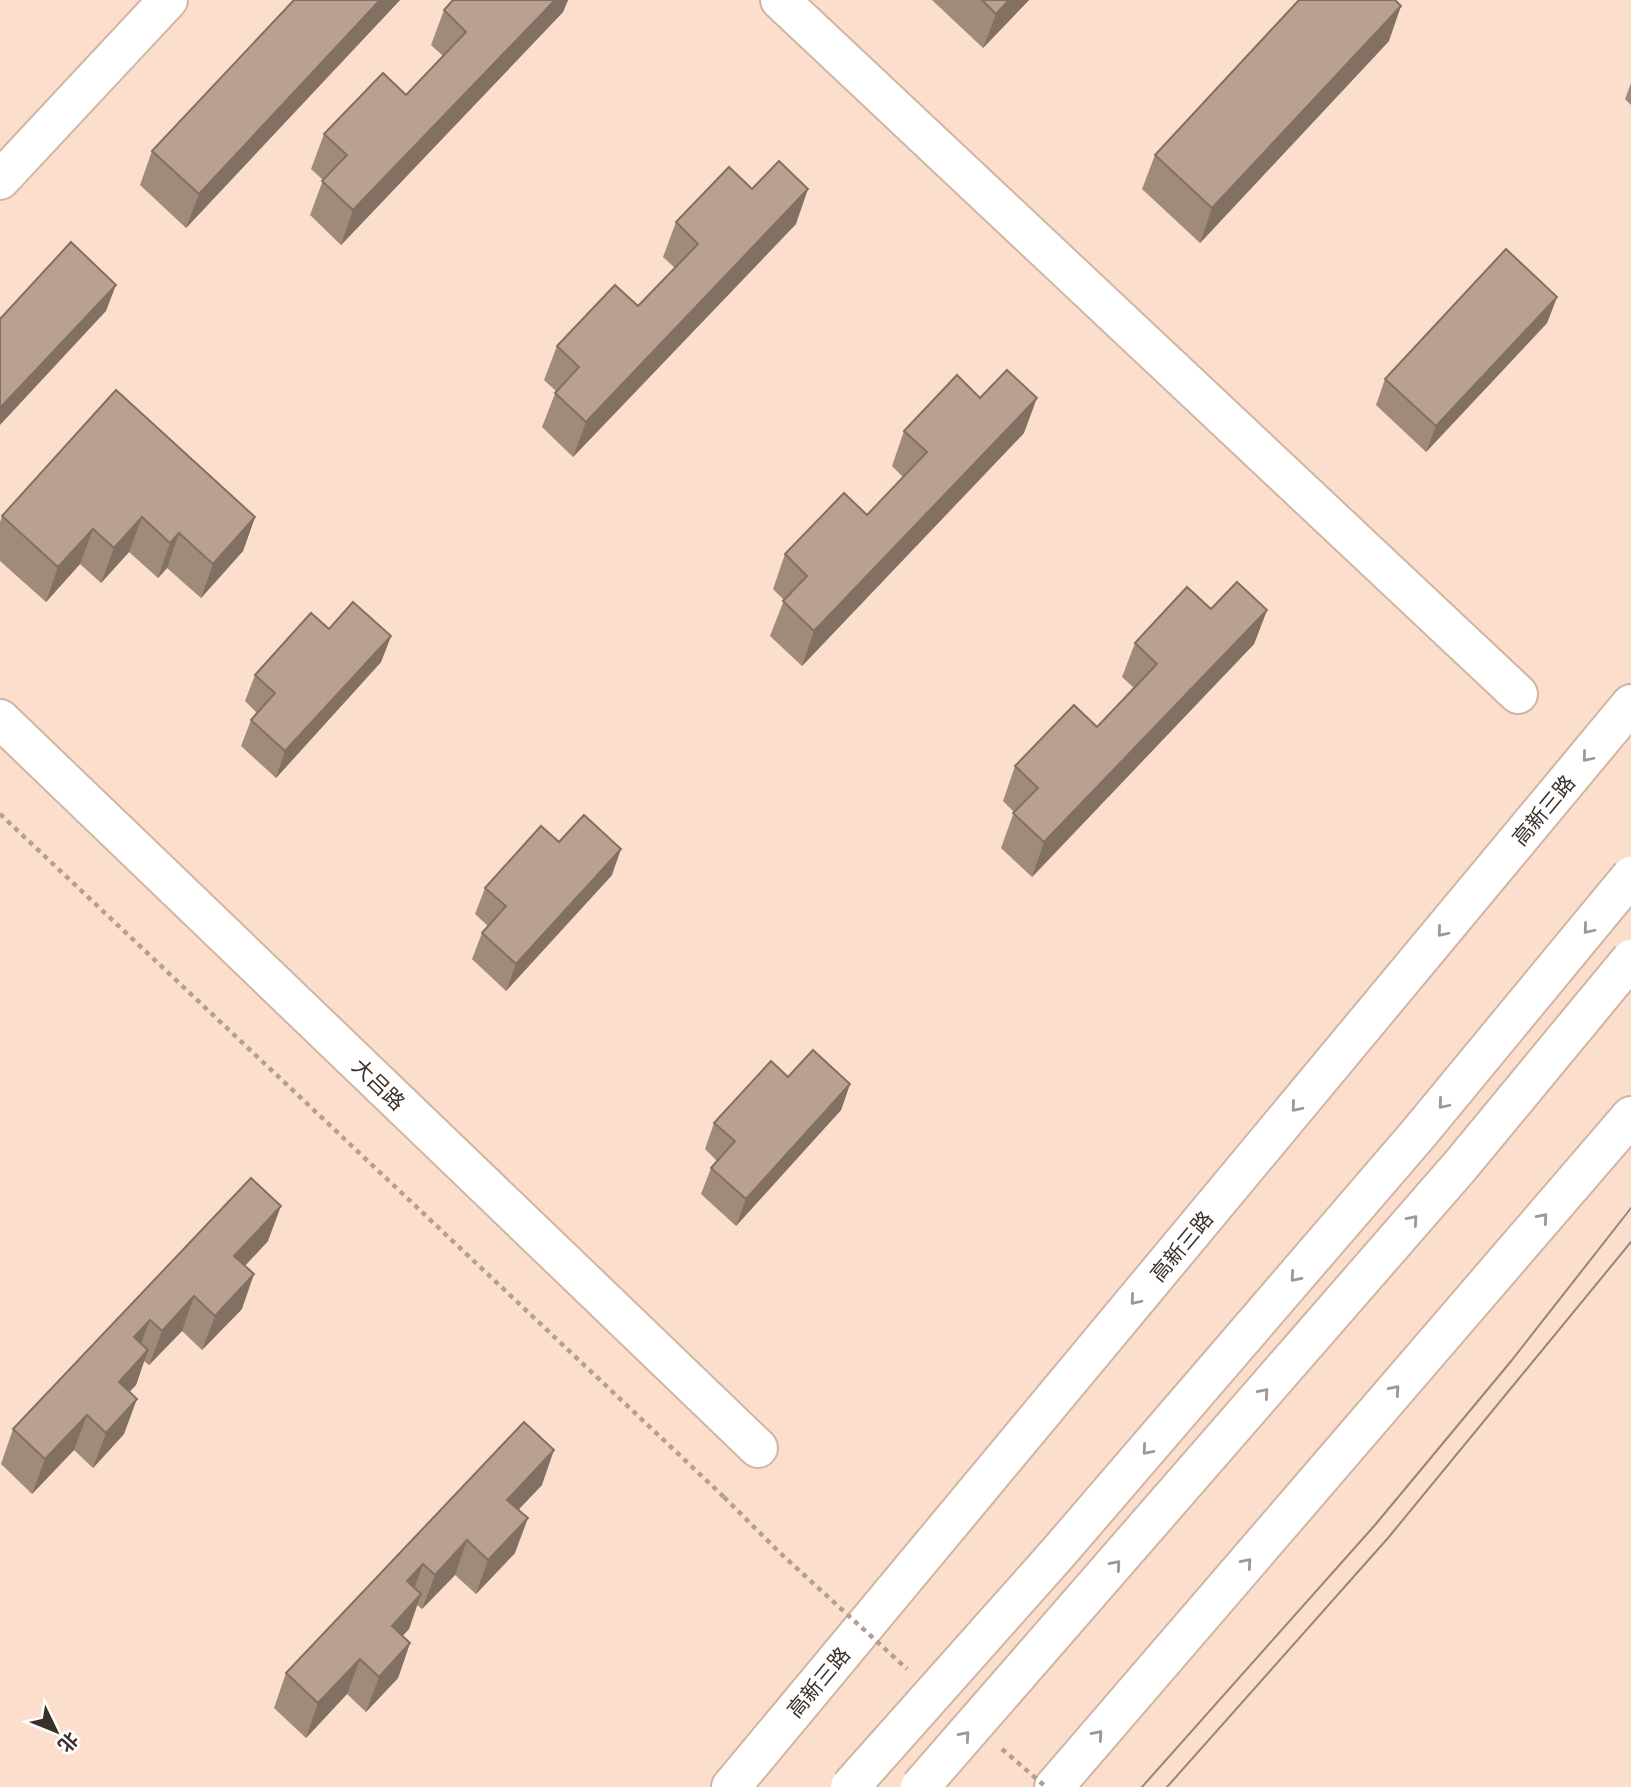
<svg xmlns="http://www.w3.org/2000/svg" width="1631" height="1787" viewBox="0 0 1631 1787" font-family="'Titillium Web','Noto Sans SC',sans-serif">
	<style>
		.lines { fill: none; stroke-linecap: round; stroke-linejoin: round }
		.minor-casing { stroke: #d0b5a3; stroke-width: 42 }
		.tertiary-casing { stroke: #d0b5a3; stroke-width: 42 }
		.secondary-casing { stroke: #d0b5a3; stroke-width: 42 }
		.path { stroke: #b59f91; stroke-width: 4.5; stroke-dasharray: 5 5; stroke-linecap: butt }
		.minor { stroke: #fff; stroke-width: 38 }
		.tertiary { stroke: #fff; stroke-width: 38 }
		.secondary { stroke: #fff; stroke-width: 38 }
		.tram { stroke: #988578; stroke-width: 2 }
		.trunk-bridge-casing { stroke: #d0b5a3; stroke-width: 42; stroke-linecap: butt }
		.path-bridge { stroke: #b59f91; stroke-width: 4.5; stroke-dasharray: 5 5; stroke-linecap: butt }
		.trunk-bridge { stroke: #fff; stroke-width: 38 }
		.wall { fill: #a08a7a }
		.shaded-wall { fill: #827063 }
		.building { fill: #baa08e; stroke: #827063; stroke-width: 2 }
		.oneway { stroke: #9d9894 }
		.labels { text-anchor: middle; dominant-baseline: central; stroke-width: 6; stroke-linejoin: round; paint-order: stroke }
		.street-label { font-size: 21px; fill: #3b3029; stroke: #fff }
	</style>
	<rect width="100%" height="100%" fill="#fbdfcc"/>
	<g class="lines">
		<g class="minor-casing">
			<g id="minor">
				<path d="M 780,0 L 1518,694"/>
				<path d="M 0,180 L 168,0"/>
			</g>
		</g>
		<g class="tertiary-casing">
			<path id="tertiary" d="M 0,719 L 758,1448"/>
		</g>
		<g class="secondary-casing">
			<g id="secondary">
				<path d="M 731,1787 L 1631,704"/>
				<path d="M 1054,1787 L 1631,1116"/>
			</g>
		</g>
		<path class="path" d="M 0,814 L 724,1497"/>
		<use href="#minor" class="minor"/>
		<use href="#tertiary" class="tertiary"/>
		<use href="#secondary" class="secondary"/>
		<g class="tram">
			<path d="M 1142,1787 L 1375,1525 L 1512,1360 L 1631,1208"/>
			<path d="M 1167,1787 L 1388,1538 L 1631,1242"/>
		</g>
		<g class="trunk-bridge-casing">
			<g id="trunk-bridge">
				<path d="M 850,1787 L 1058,1553 L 1419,1133 L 1631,876"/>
				<path d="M 920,1787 L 1461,1165 L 1631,959"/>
			</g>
		</g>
		<g class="path-bridge">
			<path d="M 724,1497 L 779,1552 L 907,1669"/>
			<path d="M 1002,1749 L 1046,1787"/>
		</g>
		<use href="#trunk-bridge" class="trunk-bridge"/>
	</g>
	<g class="wall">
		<path d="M 294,0 L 400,0 L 186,228 L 140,185 L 152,151 Z"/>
		<path d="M 453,0 L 568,0 L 563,12 L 341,245 L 310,215 L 323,180 L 311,169 L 324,134 L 406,95 L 443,56 L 431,45 L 444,10 Z"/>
		<path d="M 932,0 L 1029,0 L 983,48 Z"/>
		<path d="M 1389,41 L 1200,243 L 1142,189 L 1155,155 Z"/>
		<path d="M 1631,83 L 1631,105 L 1625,99 Z"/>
		<path d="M 752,189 L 796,224 L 573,457 L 542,427 L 556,391 L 544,380 L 557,346 L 638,306 L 675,268 L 663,257 L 676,222 Z"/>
		<path d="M 1557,297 L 1547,323 L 1426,452 L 1376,405 L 1385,379 Z"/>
		<path d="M 980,398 L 1024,433 L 802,666 L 770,636 L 784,600 L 773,589 L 785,554 L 867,515 L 903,477 L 892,466 L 904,431 Z"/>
		<path d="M 2,516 L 255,517 L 243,551 L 201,598 L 167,568 L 158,578 L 129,552 L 101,583 L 80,564 L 46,602 L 0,561 L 0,522 Z"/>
		<path d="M 1211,609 L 1267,610 L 1254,644 L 1032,877 L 1001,848 L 1014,812 L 1003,801 L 1015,766 L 1097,727 L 1134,688 L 1122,677 L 1135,643 Z"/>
		<path d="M 329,629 L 391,636 L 381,662 L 276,778 L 241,746 L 251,720 L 257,713 L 245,701 L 255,675 Z"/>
		<path d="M 559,842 L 612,875 L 506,991 L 472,959 L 482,933 L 488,926 L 475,914 L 485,888 Z"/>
		<path d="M 788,1077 L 850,1084 L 841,1110 L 736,1226 L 701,1194 L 711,1168 L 717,1161 L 705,1149 L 714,1123 Z"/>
		<path d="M 251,1178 L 268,1241 L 245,1266 L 242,1309 L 202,1350 L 182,1331 L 149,1365 L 144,1361 L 136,1385 L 129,1392 L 124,1434 L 93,1468 L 74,1450 L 32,1494 L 1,1464 L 13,1429 Z"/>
		<path d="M 524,1422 L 542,1485 L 518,1510 L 515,1553 L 476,1594 L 455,1575 L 422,1609 L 417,1605 L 409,1629 L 402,1636 L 410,1643 L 398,1678 L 366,1712 L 347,1694 L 306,1738 L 274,1708 L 286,1673 Z"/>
	</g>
	<g class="shaded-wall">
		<path d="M 380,0 L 400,0 L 186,228 L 199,194 Z"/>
		<path d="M 555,0 L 568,0 L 563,12 L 341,245 L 353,210 Z"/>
		<path d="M 1009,0 L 1029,0 L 983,48 L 996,14 Z"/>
		<path d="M 1401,6 L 1389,41 L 1200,243 L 1212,208 Z"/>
		<path d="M 808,189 L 796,224 L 573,457 L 586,422 Z"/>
		<path d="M 116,285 L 106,311 L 0,425 L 0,408 Z"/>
		<path d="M 1557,297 L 1547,323 L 1426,452 L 1436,426 Z"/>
		<path d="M 1037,398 L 1024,433 L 802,666 L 814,631 Z"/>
		<path d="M 142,517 L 129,552 L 101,583 L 114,548 Z"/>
		<path d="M 255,517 L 243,551 L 201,598 L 213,564 Z"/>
		<path d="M 93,529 L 80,564 L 46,602 L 58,567 Z"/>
		<path d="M 179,533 L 167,568 L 158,578 L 170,543 Z"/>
		<path d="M 1267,610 L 1254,644 L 1032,877 L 1044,842 Z"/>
		<path d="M 391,636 L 381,662 L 276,778 L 285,751 Z"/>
		<path d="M 621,849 L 612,875 L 506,991 L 516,964 Z"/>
		<path d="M 850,1084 L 841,1110 L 736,1226 L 746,1199 Z"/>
		<path d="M 281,1206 L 268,1241 L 222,1290 L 234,1256 Z"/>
		<path d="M 254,1274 L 242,1309 L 202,1350 L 215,1316 Z"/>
		<path d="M 194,1296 L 182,1331 L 149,1365 L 162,1331 Z"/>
		<path d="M 150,1320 L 137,1354 L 134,1337 Z"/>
		<path d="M 148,1350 L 136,1385 L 106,1416 L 119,1382 Z"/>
		<path d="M 137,1399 L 124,1434 L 93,1468 L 106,1433 Z"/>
		<path d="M 87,1415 L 74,1450 L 32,1494 L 45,1459 Z"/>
		<path d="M 554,1450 L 542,1485 L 495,1534 L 507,1500 Z"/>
		<path d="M 528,1518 L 515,1553 L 476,1594 L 488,1560 Z"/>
		<path d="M 467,1540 L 455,1575 L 422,1609 L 435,1575 Z"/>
		<path d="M 423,1564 L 411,1598 L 407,1581 Z"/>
		<path d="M 421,1594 L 409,1629 L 379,1661 L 392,1626 Z"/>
		<path d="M 410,1643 L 398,1678 L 366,1712 L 379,1677 Z"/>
		<path d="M 360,1659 L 347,1694 L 306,1738 L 318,1703 Z"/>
	</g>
	<g class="building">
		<path d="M 294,0 L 380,0 L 199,194 L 152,151 Z"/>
		<path d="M 453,0 L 555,0 L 353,210 L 322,181 L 347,155 L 324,134 L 383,73 L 406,95 L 466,32 L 444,10 Z"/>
		<path d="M 982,0 L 1009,0 L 996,14 Z"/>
		<path d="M 1299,0 L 1395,0 L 1401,6 L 1212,208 L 1155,155 Z"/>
		<path d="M 779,161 L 808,189 L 586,422 L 555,393 L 579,367 L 557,346 L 615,285 L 638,306 L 698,244 L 676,222 L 729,167 L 752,189 Z"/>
		<path d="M 71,242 L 116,285 L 0,408 L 0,319 Z"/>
		<path d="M 1506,249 L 1557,297 L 1436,426 L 1385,379 Z"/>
		<path d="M 1007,370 L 1037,398 L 814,631 L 783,601 L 807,576 L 785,554 L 844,493 L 867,515 L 927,452 L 904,431 L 957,375 L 980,398 Z"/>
		<path d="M 116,390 L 255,517 L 213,564 L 179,533 L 170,543 L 142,517 L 114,548 L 93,529 L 58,567 L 2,516 Z"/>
		<path d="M 1237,582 L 1267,610 L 1044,842 L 1013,813 L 1038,788 L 1015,766 L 1074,705 L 1097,727 L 1157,664 L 1135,643 L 1187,587 L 1211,609 Z"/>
		<path d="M 353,602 L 391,636 L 285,751 L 251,720 L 275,693 L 255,675 L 311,613 L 329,629 Z"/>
		<path d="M 584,815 L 621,849 L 516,964 L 482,933 L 506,906 L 485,888 L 541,826 L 559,842 Z"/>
		<path d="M 813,1050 L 850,1084 L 746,1199 L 711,1168 L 735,1141 L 714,1123 L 771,1061 L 788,1077 Z"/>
		<path d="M 251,1178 L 281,1206 L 234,1256 L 254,1274 L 215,1316 L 194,1296 L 162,1331 L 150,1320 L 134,1337 L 148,1350 L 119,1382 L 137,1399 L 106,1433 L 87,1415 L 45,1459 L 13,1429 Z"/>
		<path d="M 524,1422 L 554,1450 L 507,1500 L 528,1518 L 488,1560 L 467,1540 L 435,1575 L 423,1564 L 407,1581 L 421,1594 L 392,1626 L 410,1643 L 379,1677 L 360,1659 L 318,1703 L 286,1673 Z"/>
	</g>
	<defs><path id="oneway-chevron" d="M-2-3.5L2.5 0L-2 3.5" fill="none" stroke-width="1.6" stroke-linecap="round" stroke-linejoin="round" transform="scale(1.75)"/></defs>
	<g class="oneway">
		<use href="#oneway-chevron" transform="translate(1587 757) rotate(130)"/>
		<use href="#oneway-chevron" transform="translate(1588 929) rotate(130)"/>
		<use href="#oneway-chevron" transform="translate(1442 932) rotate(130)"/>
		<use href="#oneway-chevron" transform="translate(1443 1104) rotate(130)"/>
		<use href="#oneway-chevron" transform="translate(1296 1107) rotate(130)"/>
		<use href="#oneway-chevron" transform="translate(1543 1218) rotate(-49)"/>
		<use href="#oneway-chevron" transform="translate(1413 1220) rotate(-49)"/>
		<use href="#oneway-chevron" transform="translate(1295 1277) rotate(131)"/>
		<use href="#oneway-chevron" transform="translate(1135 1300) rotate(130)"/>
		<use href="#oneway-chevron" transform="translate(1395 1390) rotate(-49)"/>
		<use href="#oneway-chevron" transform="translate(1264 1393) rotate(-49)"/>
		<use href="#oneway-chevron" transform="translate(1147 1450) rotate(131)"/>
		<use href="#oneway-chevron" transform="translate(1247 1563) rotate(-49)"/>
		<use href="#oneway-chevron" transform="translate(1116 1565) rotate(-49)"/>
		<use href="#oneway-chevron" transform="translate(1098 1735) rotate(-49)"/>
		<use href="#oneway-chevron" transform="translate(965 1736) rotate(-49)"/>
	</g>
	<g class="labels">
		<g class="street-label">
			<text transform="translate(1543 810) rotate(-50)">高新三路</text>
			<text transform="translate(379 1084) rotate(44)">大吕路</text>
			<text transform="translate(1181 1246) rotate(-50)">高新三路</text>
			<text transform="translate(818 1682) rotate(-50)">高新三路</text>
		</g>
	</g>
	<g transform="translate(56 1731) rotate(133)" stroke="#ffffff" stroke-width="5" paint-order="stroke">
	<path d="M0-5L12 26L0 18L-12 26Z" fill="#3b3029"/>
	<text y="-10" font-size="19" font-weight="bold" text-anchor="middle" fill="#3b3029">北</text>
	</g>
</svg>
